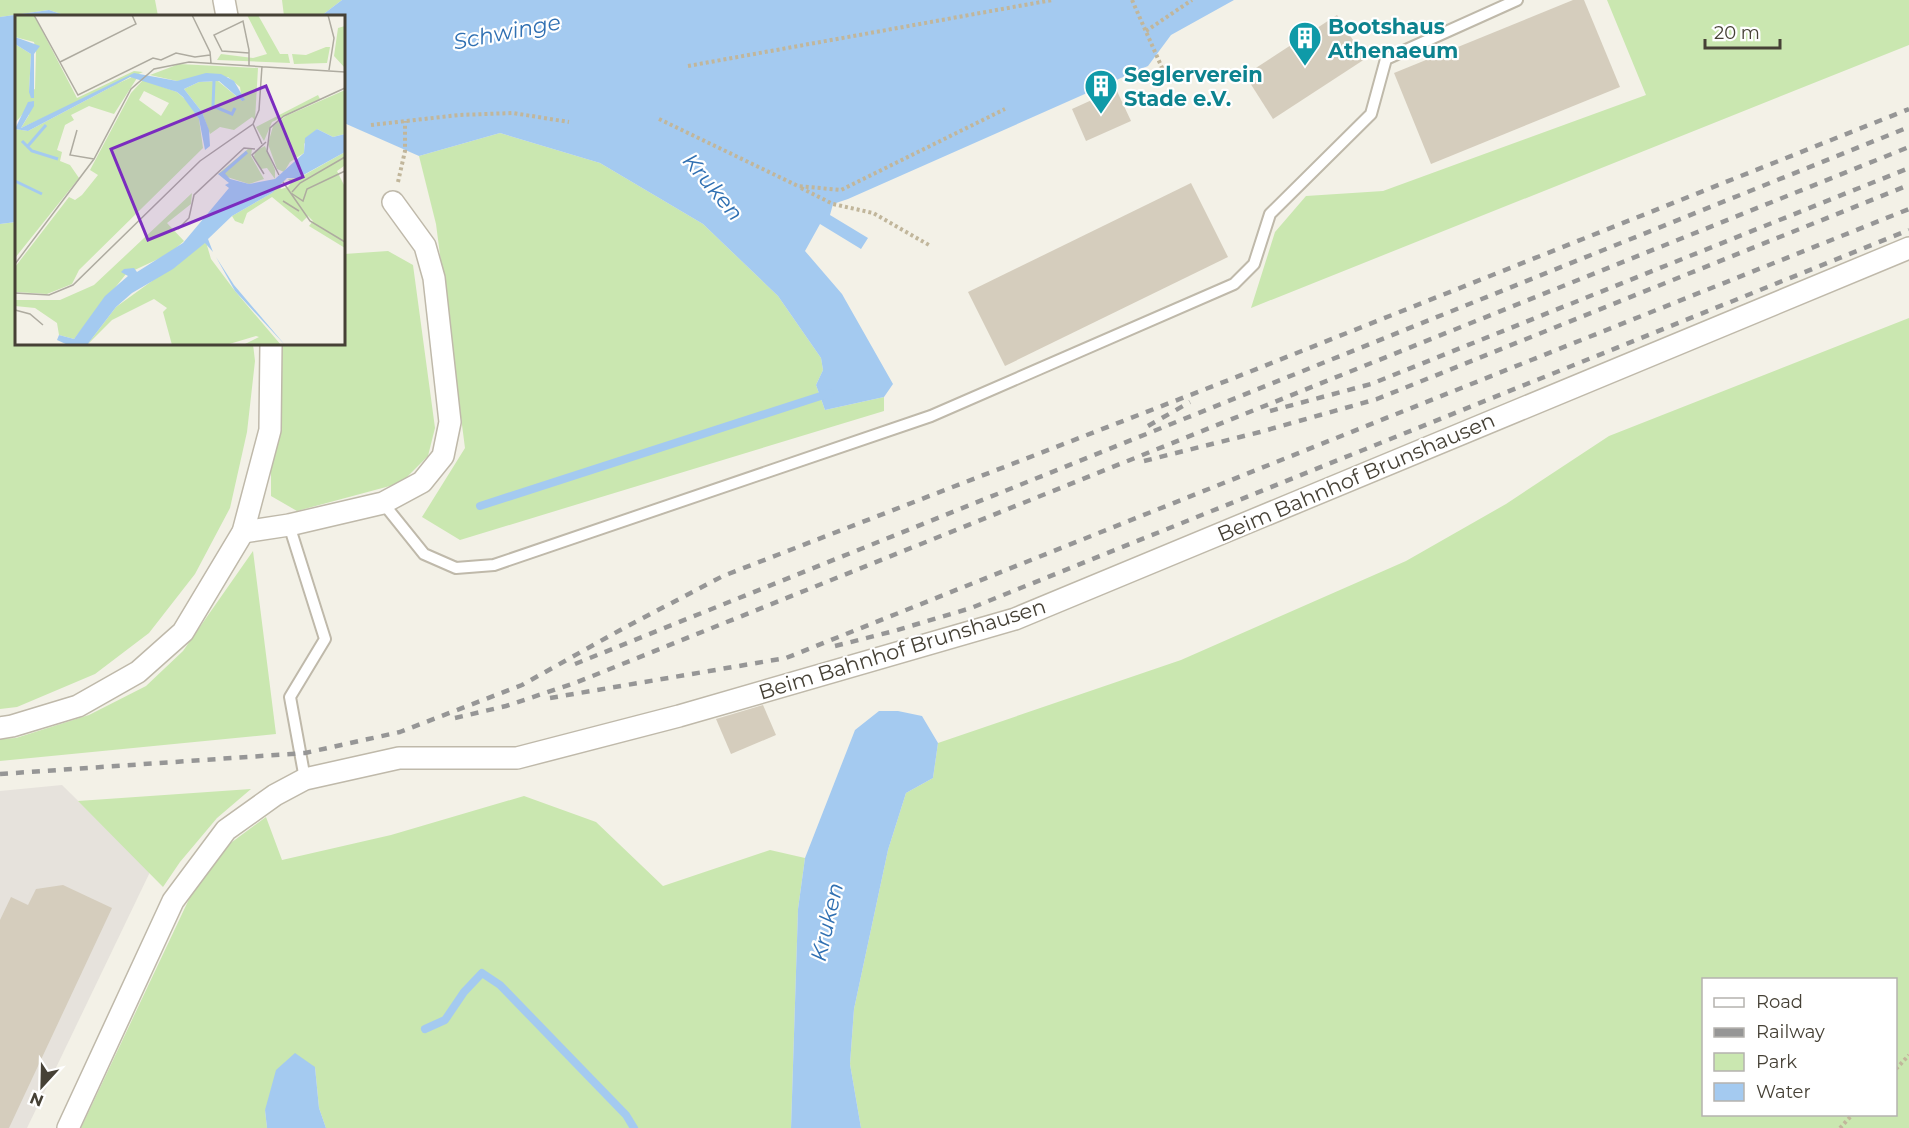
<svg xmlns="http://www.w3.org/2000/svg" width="1909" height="1128" viewBox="0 0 1909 1128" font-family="Montserrat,sans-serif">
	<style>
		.industrial { fill: #e6e2dc }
		.green { fill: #cae7b0; fill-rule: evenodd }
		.water { fill: #a4caf0 }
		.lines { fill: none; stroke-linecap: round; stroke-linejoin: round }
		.stream { stroke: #a4caf0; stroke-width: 8 }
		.building { fill: #d5cdbd }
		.lane-casing { stroke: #bfb9aa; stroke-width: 14 }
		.street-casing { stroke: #bfb9aa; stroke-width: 24 }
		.path { stroke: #c1b69b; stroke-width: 4; stroke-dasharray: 3 3; stroke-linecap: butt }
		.lane { stroke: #fff; stroke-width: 10 }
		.street { stroke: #fff; stroke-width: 21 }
		.rail { stroke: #969696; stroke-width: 4.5; stroke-dasharray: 8 8; stroke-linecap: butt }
		.labels { text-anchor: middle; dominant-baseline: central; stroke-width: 4.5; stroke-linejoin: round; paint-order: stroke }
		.culture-label { font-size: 21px; font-weight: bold; fill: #0d838f; stroke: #fff; text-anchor: start }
		.street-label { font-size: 21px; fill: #464136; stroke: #fff }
		.water-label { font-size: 22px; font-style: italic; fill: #3070b2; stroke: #fff }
		.inset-river { fill: none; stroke: #a4caf0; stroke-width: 3 }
		.inset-road { fill: none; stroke: #aeaba0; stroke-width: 1.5 }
		.view { fill: #7b2cbf; fill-opacity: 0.15; stroke: #7b2cbf; stroke-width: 3 }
		.inset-edge { fill: none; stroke: #464136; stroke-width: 3 }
	</style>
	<rect width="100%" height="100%" fill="#f3f1e7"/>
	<path class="industrial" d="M 62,785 L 150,872 L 27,1128 L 0,1128 L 0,791 Z"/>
	<g class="green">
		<path d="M 0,0 L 155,0 L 158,16 L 67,16 L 49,10 L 0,17 Z"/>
		<path d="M 282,0 L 342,0 L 321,16 L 284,16 Z"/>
		<path d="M 1607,0 L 1909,0 L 1909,45 L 1251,308 L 1275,232 L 1306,196 L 1383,191 L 1646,95 Z"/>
		<path d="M 500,133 L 600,163 L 703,224 L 778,296 L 821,358 L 823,370 L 816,385 L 825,410 L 884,397 L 884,411 L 460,540 L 422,517 L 465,448 L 436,224 L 419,156 Z"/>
		<path d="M 16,222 L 16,344 L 253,344 L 255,361 L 247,432 L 230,508 L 195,574 L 149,633 L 95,674 L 17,707 L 0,709 L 0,224 Z"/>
		<path d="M 388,251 L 413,265 L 435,428 L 428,456 L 401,483 L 297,511 L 271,496 L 271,466 L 279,409 L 282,344 L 344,344 L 344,254 Z"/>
		<path d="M 1909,318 L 1909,1128 L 861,1128 L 850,1064 L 854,1009 L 888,850 L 906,793 L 933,778 L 938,743 L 1181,660 L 1406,561 L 1506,504 L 1609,436 ZM 1704,980 L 1896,980 L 1896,1114 L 1704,1114 Z"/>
		<path d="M 253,551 L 276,734 L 0,761 L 0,739 L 16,738 L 89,715 L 146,686 L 183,651 Z"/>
		<path d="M 251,789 L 217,818 L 180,862 L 163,887 L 78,801 Z"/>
		<path d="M 524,796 L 596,822 L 663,886 L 770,850 L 805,858 L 798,909 L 791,1128 L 326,1128 L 319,1108 L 315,1067 L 265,1110 L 267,1128 L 81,1128 L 190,897 L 228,845 L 266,817 L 282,860 L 391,835 Z"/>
	</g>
	<g class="water">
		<path d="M 342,0 L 1234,0 L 1171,35 L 1148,66 L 848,199 L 833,204 L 830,215 L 868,238 L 861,249 L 820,224 L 805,251 L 842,294 L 893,384 L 884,397 L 825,410 L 816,385 L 823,370 L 821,358 L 778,296 L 703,224 L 600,163 L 500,133 L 419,156 L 344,123 L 344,16 L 321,16 Z"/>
		<path d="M 49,10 L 67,16 L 16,16 L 16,222 L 0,224 L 0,17 Z"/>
		<path d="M 879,711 L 898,711 L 922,716 L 938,743 L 933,778 L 906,793 L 888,850 L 854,1009 L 850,1064 L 861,1128 L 791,1128 L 798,909 L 805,858 L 855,730 Z"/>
		<path d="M 295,1053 L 315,1067 L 319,1108 L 326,1128 L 267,1128 L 265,1110 L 276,1070 Z"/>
	</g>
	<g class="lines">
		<g class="stream">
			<path d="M 480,506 L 830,393"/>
			<path d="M 425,1029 L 445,1020 L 464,992 L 482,973 L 500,985 L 626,1115 L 634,1128"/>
		</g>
	</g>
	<g class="building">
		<path d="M 1573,0 L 1584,0 L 1620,87 L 1431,164 L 1394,73 Z"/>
		<path d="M 1337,15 L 1365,59 L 1273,119 L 1245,75 Z"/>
		<path d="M 1116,89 L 1131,121 L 1086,141 L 1072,109 Z"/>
		<path d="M 1191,183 L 1228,257 L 1005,366 L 968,292 Z"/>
		<path d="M 763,705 L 776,735 L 731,754 L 716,719 Z"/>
		<path d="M 63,885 L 112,908 L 9,1128 L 0,1128 L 0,920 L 11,897 L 28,905 L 36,889 Z"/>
	</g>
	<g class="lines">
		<g class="lane-casing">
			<g id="lane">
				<path d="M 383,503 L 424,554 L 456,568 L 494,565 L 931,416 L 1234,284 L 1254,264 L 1270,214 L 1371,114 L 1386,59 L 1517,0"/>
				<path d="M 289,525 L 325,639 L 290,697 L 305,779"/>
			</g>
		</g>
		<g class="street-casing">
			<g id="street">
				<path d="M 224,0 L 227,16"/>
				<path d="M 243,532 L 289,525 L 383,503 L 422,482 L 443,456 L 450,422 L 434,278 L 425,246 L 393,202"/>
				<path d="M 0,728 L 12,726 L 78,706 L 138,672 L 183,632 L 243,532 L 270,430 L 271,344"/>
				<path d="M 68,1128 L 173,901 L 226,830 L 275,795 L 305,779 L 399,758 L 517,758 L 679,716 L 1015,619 L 1909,248"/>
			</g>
		</g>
		<g class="path">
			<path d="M 1132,0 L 1163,70"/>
			<path d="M 1146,31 L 1192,0"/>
			<path d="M 688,66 L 1052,0"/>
			<path d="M 659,119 L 798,186 L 841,190 L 1005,109"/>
			<path d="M 371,125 L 459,115 L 513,113 L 569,122"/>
			<path d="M 398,182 L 405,151 L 405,121"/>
			<path d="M 801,188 L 833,204 L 873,213 L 929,245"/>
			<path d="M 1896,1069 L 1909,1055"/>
			<path d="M 1840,1128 L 1853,1114"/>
		</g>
		<use href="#lane" class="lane"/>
		<use href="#street" class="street"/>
		<g class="rail">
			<path d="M 1270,411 L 1371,384 L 1909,168"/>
			<path d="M 1148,426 L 1190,402"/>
			<path d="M 1144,461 L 1260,432 L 1377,399 L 1909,185"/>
			<path d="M 835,646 L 894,631 L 971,608 L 1909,230"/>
			<path d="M 575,664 L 1909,127"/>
			<path d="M 550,698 L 786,658 L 1909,209"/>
			<path d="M 455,718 L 506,706 L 575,683 L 1909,147"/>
			<path d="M 0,774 L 305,753 L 400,732 L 522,685 L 622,629 L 723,576 L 1234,378 L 1909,109"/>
		</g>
	</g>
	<defs>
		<g id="building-pin" transform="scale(1.725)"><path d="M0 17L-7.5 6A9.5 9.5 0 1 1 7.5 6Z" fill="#0f9aa8" stroke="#fff"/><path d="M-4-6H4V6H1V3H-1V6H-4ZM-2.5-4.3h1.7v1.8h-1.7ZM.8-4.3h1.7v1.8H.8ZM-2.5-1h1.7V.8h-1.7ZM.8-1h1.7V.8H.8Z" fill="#fff"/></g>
	</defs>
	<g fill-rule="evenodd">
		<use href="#building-pin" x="1305" y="38"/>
		<use href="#building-pin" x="1101" y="86"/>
	</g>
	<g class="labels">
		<g class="culture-label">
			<text x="1328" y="26">Bootshaus<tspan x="1328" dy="24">Athenaeum</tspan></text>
			<text x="1124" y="74">Seglerverein<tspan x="1124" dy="24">Stade e.V.</tspan></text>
		</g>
		<g class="street-label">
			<text transform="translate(1356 477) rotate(-23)">Beim Bahnhof Brunshausen</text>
			<text transform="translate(902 649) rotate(-17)">Beim Bahnhof Brunshausen</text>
		</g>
		<g class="water-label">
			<text transform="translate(507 32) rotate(-11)">Schwinge</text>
			<text transform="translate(713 187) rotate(50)">Kruken</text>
			<text transform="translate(827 922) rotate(-77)">Kruken</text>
		</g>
	</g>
	<g transform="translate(15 15)">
		<rect width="330" height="330" fill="#f3f1e7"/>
		<path d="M 4,0 L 19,0 L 62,83 L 119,56 L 128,57 L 6,113 L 14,100 L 13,93 L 0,108 L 0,29 L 16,39 L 14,77 L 20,74 L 21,36 L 19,27 L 0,22 L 0,2 ZM 232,0 L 243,0 L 265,39 L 273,39 L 275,48 L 202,45 L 206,39 L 238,43 L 252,39 ZM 330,11 L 330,53 L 319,41 L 323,13 ZM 311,32 L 315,32 L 312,48 L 279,49 L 277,39 L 291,40 ZM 164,49 L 243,53 L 240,105 L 237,102 L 219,115 L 205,112 L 195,119 L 187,97 L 169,74 L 184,67 L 203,66 L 227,86 L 225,72 L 213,62 L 162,66 L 135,60 ZM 115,62 L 122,63 L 99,99 L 74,91 L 56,100 L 59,105 L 50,110 L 42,135 L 47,137 L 45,146 L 55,150 L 64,163 L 0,243 L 0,114 L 13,116 ZM 128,65 L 162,77 L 172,86 L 184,104 L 188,133 L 64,255 L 57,269 L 32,279 L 1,277 L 0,252 L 54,182 L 60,185 L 67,180 L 83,160 L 75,155 L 116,78 ZM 129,76 L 154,88 L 146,101 L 124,85 ZM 330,75 L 330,119 L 318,122 L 302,114 L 289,129 L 289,138 L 275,147 L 269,157 L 262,154 L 253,129 L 258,111 L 271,101 ZM 303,80 L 305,84 L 257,107 L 249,126 L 241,112 ZM 250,131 L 260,155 L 260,164 L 252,153 L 246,154 L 239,142 L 240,136 ZM 233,134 L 237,134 L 236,141 L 249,164 L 234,169 L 203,159 ZM 330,137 L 329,151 L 322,156 L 330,172 L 330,233 L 294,211 L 298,206 L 293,201 L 287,207 L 257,182 L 232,198 L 228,209 L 220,206 L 217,201 L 257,178 L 263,168 L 266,174 L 273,172 L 276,168 L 273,164 L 284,163 ZM 177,178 L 176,189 L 152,208 L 169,226 L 154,239 L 111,259 L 59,324 L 44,320 L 42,308 L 20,293 L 0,291 L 1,285 L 45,285 L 79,270 ZM 191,227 L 196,244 L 220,276 L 266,330 L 228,330 L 244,322 L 241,321 L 211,330 L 157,330 L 148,297 L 152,293 L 139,284 L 97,305 L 72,330 L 101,292 Z" fill="#cae7b0" fill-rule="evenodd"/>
		<path d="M 0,22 L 25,31 L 19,39 L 19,83 L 16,83 L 14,77 L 16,39 L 0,29 ZM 119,58 L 162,66 L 191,58 L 206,59 L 219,66 L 230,85 L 227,86 L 204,66 L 184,67 L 169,74 L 187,97 L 194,115 L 195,131 L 190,135 L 184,104 L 168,82 L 162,77 L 115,62 L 13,116 L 0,114 L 13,87 L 19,86 L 19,91 L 6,113 ZM 302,114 L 318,122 L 330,119 L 330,137 L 283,163 L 272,163 L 257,178 L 217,201 L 193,224 L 198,237 L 190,228 L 158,254 L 117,278 L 101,292 L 72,330 L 53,330 L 42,325 L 44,320 L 59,324 L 90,281 L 113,261 L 106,257 L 109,254 L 119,253 L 122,257 L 168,228 L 214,173 L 210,170 L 214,168 L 203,159 L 208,156 L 215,164 L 234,169 L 260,164 L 289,138 L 290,123 ZM 201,242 L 219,270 L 270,330 L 220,276 Z" fill="#a4caf0"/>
		<path class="inset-river" d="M 199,66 L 198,91 L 217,99 L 220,93M 7,126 L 17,136 L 43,144M 12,132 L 31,110M 208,158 L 232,137M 0,166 L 27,179"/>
		<path class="inset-road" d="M 19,0 L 63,80 L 138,43 L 146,45 L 161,38 L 180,42 L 195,40M 177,0 L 195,37 L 196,48M 313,0 L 319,23 L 314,55M 45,47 L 121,9 L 117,0M 234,51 L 234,35 L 228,6 L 199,20 L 207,36 L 234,38M 238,109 L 247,129M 62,115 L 55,140 L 79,144M 249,159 L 237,140 L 251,127M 264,160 L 252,136 L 255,113 L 269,101 L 330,73M 268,167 L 295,206 L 330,227M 277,177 L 285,168 L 330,142M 276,178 L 288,186 L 292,174 L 330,156M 268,186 L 284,196M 163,214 L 174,203 L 179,180 L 229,133 L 240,134M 0,249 L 79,144 L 116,74 L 139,54 L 174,47 L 330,57M 0,278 L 34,280 L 58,270 L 185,146 L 238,109 L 244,95 L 247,51M 0,295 L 15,299 L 28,310"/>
		<path class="view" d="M 251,71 L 288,162 L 133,225 L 96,134 Z"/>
		<rect width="330" height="330" class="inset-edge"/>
	</g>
	<rect x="1702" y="978" width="195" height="138" fill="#ffffff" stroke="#b5b3af" stroke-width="1.5"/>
	<rect x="1714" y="998" width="30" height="9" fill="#ffffff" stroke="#b5b3af" stroke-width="1.5"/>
	<text x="1756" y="1008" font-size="18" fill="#464136">Road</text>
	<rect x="1714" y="1028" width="30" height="9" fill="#969696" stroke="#b5b3af" stroke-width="1.5"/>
	<text x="1756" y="1038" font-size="18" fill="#464136">Railway</text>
	<rect x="1714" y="1053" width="30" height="18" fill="#cae7b0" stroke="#b5b3af" stroke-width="1.5"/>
	<text x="1756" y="1068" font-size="18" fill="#464136">Park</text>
	<rect x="1714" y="1083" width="30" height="18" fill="#a4caf0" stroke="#b5b3af" stroke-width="1.5"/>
	<text x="1756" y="1098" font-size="18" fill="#464136">Water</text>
	<g transform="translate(42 1086) rotate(202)" stroke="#ffffff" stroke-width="4.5" paint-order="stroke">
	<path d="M0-4.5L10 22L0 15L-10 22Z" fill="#464136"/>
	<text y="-9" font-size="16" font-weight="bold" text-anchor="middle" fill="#464136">N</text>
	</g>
	<path d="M1705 39v9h75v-9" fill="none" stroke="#464136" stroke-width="3"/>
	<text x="1714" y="39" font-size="18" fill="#464136" stroke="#ffffff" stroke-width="4.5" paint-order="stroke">20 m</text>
</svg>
